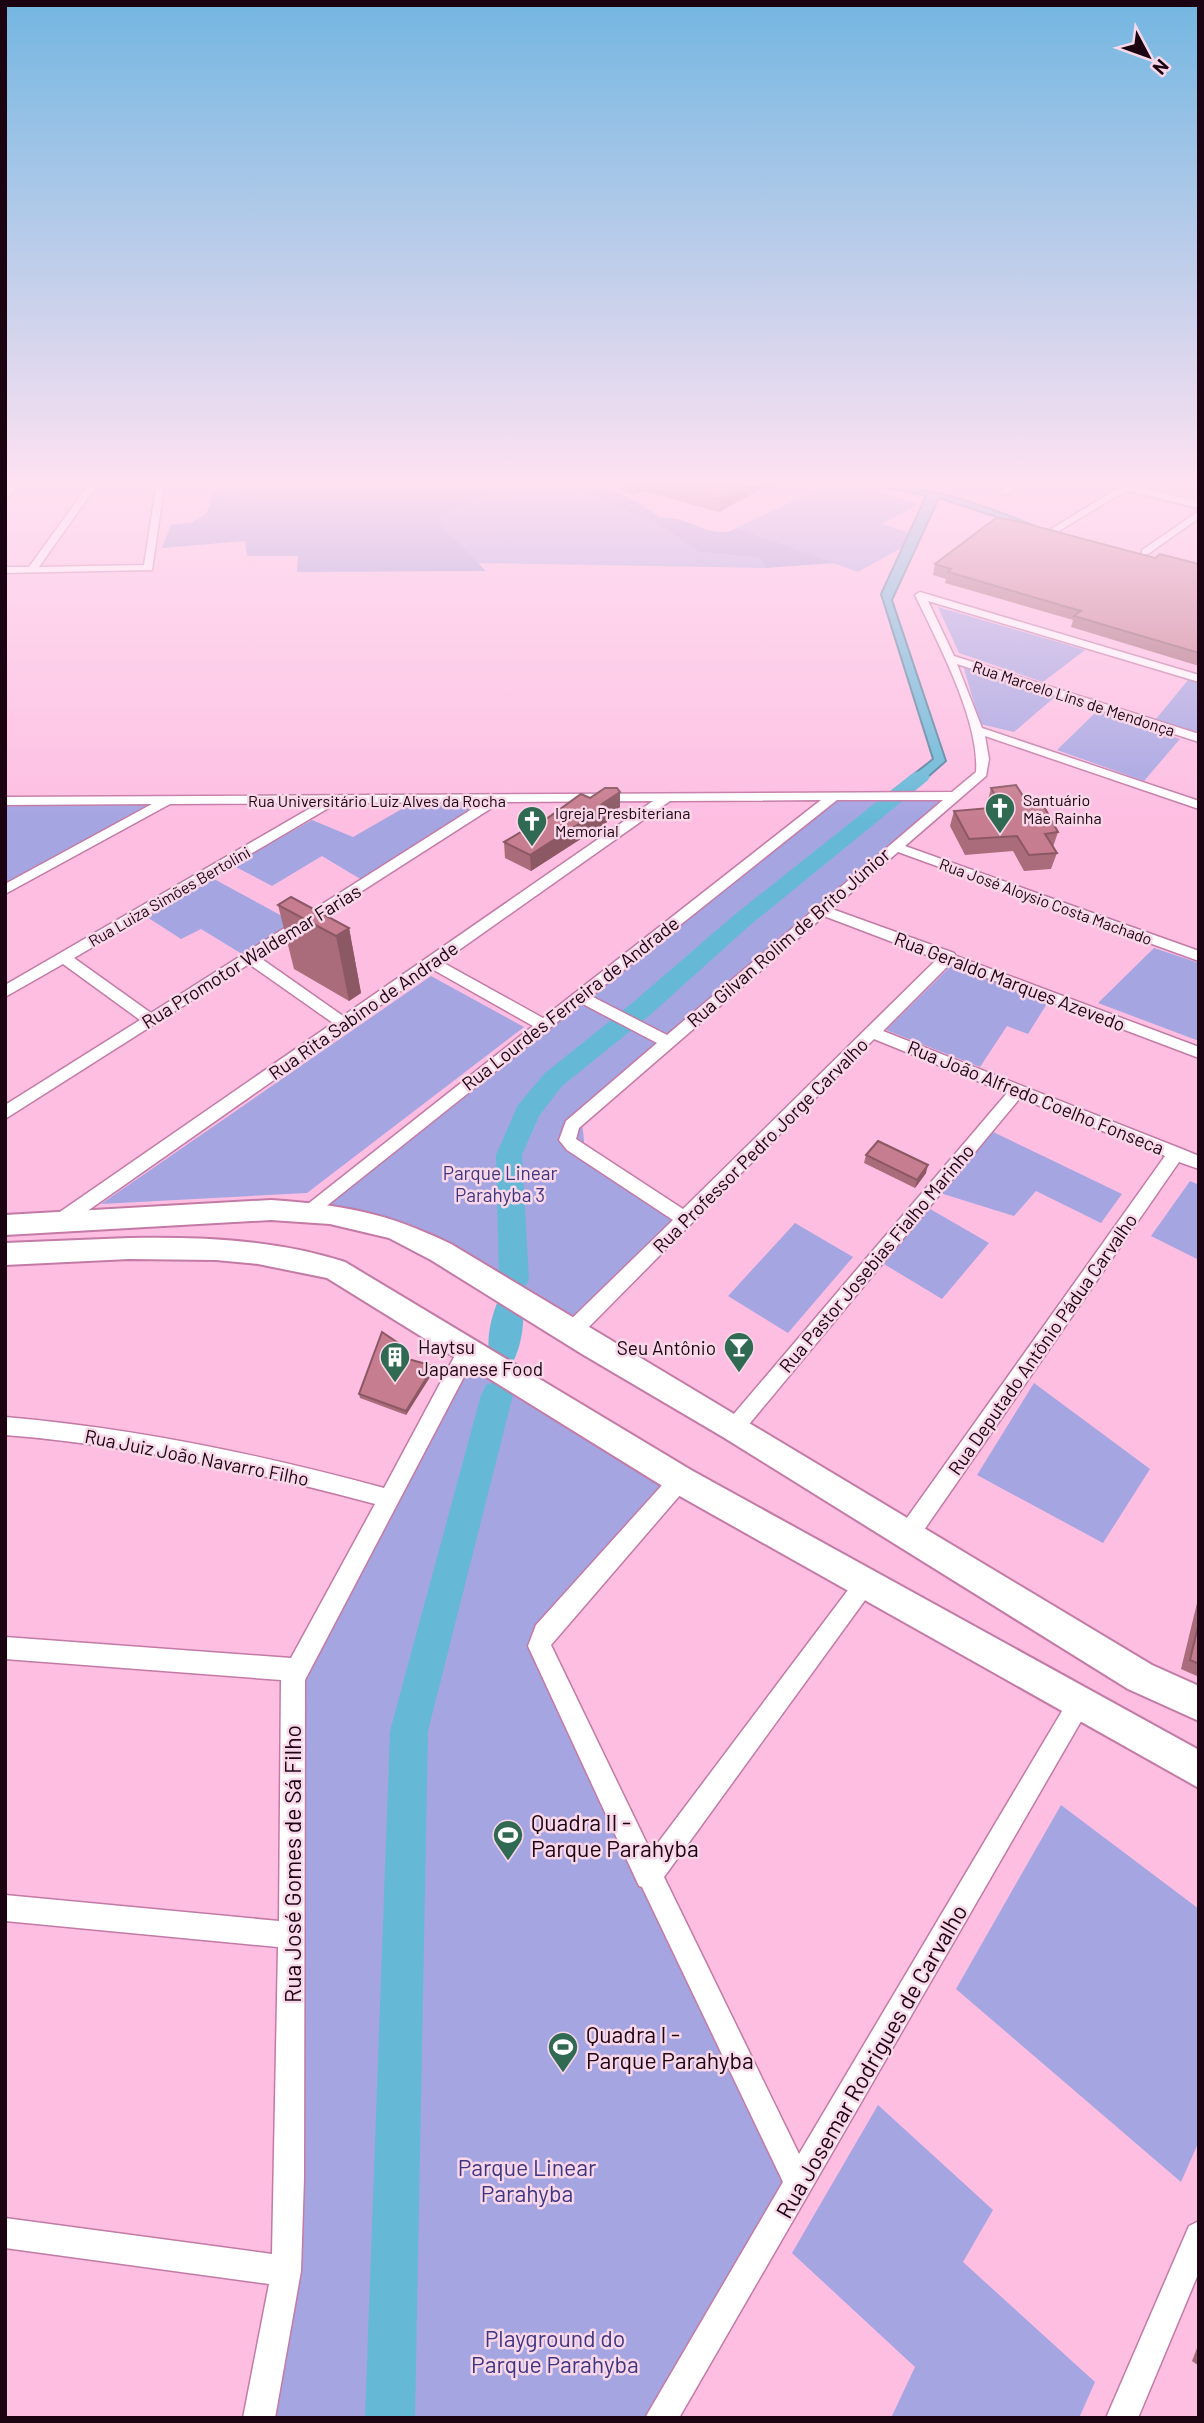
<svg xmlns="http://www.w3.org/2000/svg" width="1204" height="2423" viewBox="0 0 1204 2423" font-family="Barlow,sans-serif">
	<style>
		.green { fill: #a5a5e2 }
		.forest { fill: #9696d5 }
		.water { fill: #65b9d7; stroke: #4f829c; stroke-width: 2 }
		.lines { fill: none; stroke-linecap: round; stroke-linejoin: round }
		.river { fill: #65b9d7; fill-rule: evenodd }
		.minor-casing { stroke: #c37aa5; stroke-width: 3 }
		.tertiary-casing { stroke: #c37aa5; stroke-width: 3 }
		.secondary-casing { stroke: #c37aa5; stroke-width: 4 }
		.trunk-casing { stroke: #a6728f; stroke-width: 3 }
		.minor { fill: #fff; fill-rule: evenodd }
		.tertiary { fill: #fff; fill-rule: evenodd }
		.secondary { fill: #fff; fill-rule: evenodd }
		.trunk { fill: #f4bedc; fill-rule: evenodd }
		.wall { fill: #aa6c7b }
		.shaded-wall { fill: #8b5864 }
		.building { fill: #c67d8f; stroke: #8b5864; stroke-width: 2 }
		.labels { text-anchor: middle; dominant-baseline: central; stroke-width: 5; stroke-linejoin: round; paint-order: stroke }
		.far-street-label { font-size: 16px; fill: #1c0312; stroke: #f7d7e8 }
		.far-poi-label { font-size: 16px; fill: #1c0312; stroke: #f7d7e8; text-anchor: start }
		.street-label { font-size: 19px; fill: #1c0312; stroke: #f7d7e8 }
		.park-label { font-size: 19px; fill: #3e3681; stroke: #f7d7e8 }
		.poi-label { font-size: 19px; fill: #1c0312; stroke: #f7d7e8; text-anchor: start }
		.near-poi-label { font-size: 23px; fill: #1c0312; stroke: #f7d7e8; text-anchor: start }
		.near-street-label { font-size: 23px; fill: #1c0312; stroke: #f7d7e8 }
		.near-park-label { font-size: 23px; fill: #3e3681; stroke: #f7d7e8 }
	</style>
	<rect width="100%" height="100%" fill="#fdbee2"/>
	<g class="green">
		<path d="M 470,480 L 549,480 L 633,513 L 669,531 L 699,552 L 760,558 L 766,568 L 478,563 L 440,526 L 439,517 L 464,504 L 480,500 L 487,486 Z"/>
		<path d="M 838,480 L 919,504 L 882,524 L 921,537 L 858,572 L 736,528 Z"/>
		<path d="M 938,607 L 1085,650 L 1043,682 L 959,653 Z"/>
		<path d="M 963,665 L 1056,696 L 1014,732 L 980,724 Z"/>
		<path d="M 1188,680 L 1199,683 L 1197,733 L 1156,719 Z"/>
		<path d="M 1097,711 L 1180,739 L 1144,781 L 1057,750 Z"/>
		<path d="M 954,798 L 582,1122 L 586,1159 L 672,1220 L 573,1316 L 570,1333 L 405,1232 L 320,1212 L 834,800 Z"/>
		<path d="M 162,801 L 5,885 L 5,803 Z"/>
		<path d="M 481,804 L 362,880 L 322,856 L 272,886 L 232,865 L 312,820 L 353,837 L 407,806 Z"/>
		<path d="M 214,879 L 293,922 L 242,954 L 201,929 L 181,939 L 147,917 Z"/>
		<path d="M 1154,948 L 1199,963 L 1199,1041 L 1098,1003 Z"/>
		<path d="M 954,963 L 1048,1002 L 1028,1034 L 1007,1026 L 980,1067 L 886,1030 Z"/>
		<path d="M 431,976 L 524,1027 L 307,1193 L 101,1204 Z"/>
		<path d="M 987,1129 L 1122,1194 L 1101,1223 L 1036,1191 L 1014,1216 L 940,1193 Z"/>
		<path d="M 1190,1181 L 1199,1185 L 1197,1259 L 1151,1236 Z"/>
		<path d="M 918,1202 L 989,1243 L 942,1299 L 869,1255 Z"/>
		<path d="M 795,1223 L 853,1257 L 788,1333 L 728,1296 Z"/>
		<path d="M 471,1355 L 677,1478 L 531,1645 L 798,2192 L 663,2418 L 255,2418 L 281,2282 L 294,1675 Z"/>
		<path d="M 1034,1383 L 1150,1469 L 1103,1543 L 977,1475 Z"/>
		<path d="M 1061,1805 L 1199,1909 L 1199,2141 L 1181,2182 L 956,1989 Z"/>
		<path d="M 878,2105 L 993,2210 L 963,2262 L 1095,2382 L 1079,2418 L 891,2418 L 915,2367 L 792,2253 Z"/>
	</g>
	<g class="forest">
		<path d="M 306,480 L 470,480 L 487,486 L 492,495 L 464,504 L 439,517 L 441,526 L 486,571 L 297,572 L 298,556 L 247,556 L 245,541 L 162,548 L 171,525 L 193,522 L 207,513 L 214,490 L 305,484 Z"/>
		<path d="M 550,480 L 582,480 L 631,498 L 661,518 C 685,514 714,543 736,528 L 835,563 L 766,568 L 760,558 L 699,552 L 669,531 L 633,513 Z"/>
	</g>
	<path class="water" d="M 847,480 C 926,480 1009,514 1081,545 L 939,498 L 892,600 L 946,761 L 903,799 L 882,799 L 933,759 L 881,594 L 926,496 Z"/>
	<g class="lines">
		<g class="river">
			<path d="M 920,771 L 927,773 L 930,777 L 927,781 L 749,926 L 649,1016 L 562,1086 L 539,1116 L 522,1155 L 529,1280 L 524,1288 L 514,1292 L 504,1288 L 499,1280 L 496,1155 L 518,1105 L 544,1074 L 631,1004 L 733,916 L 913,773 Z"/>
			<path d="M 509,1298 L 520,1301 C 527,1317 521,1345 514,1360 L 503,1364 L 492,1360 C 484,1345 491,1317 498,1301 Z"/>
			<path d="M 497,1381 L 508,1385 L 513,1395 L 428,1731 L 415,2418 L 365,2418 L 390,1731 L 481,1395 L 486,1385 Z"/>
		</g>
		<g class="minor-casing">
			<g id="minor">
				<path d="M 92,480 L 99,482 L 39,567 L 144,565 L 157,481 L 165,480 L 152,570 L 5,573 L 5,567 L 29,567 Z"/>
				<path d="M 1018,480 L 1028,480 L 1008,494 L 1002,494 L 1002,490 Z"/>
				<path d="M 1188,480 L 1199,480 L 1199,484 L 1189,482 Z"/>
				<path d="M 13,481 L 20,483 L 5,501 L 5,491 Z"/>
				<path d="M 1127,483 L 1130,488 L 1059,531 L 1051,529 Z"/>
				<path d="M 1199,511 L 1199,518 L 1148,554 L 1142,554 L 1142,550 Z"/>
				<path d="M 920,592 L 1199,675 L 1199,682 L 928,601 L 954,656 L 1199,734 L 1199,742 L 957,664 L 982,728 L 1199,801 L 1199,809 L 985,736 L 989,759 L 986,776 L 905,846 L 1199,951 L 1199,961 L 898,852 L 832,909 L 954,953 L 956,956 L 1199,1047 L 1199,1058 L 950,964 L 883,1031 L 1182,1149 L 1199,1156 L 1199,1169 L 1179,1162 L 915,1543 L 907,1546 L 899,1543 L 896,1536 L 899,1529 L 1165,1156 L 1020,1098 L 741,1434 L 734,1437 L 727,1434 L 724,1428 L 727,1422 L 1007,1093 L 874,1039 L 577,1339 L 570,1341 L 563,1339 L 561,1333 L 563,1327 L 673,1220 L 567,1150 L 559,1140 L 566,1121 L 657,1043 L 581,1003 L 314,1216 L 302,1216 L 299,1211 L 533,1026 L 432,969 L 66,1226 L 54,1226 L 51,1221 L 54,1216 L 333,1023 L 249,964 L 5,1119 L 5,1105 L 140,1020 L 63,964 L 5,997 L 5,985 L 319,803 L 170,804 L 5,894 L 5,884 L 152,804 L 5,805 L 5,797 L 952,792 L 976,772 C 980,721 937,641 915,595 ZM 821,800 L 543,1018 L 442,962 L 670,801 ZM 837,800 L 943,800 L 667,1035 L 591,996 ZM 653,801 L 343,1016 L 259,957 L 501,802 ZM 483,802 L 151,1013 L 74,958 L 337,803 ZM 824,916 L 937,959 L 683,1209 L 576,1139 L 579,1128 Z"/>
				<path d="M 467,1344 L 474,1346 L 477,1352 L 305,1680 L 304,2178 L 301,2271 L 275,2418 L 243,2418 L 269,2284 L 5,2248 L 5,2218 L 272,2254 L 278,1947 L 5,1921 L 5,1895 L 279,1921 L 281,1680 L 5,1659 L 5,1637 L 291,1658 L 375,1504 C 253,1471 131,1445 5,1435 L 5,1417 C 134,1428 259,1454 384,1488 L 460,1346 Z"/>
				<path d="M 680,1471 L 687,1473 L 690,1480 L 687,1487 L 551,1645 L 651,1852 L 857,1578 L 865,1574 L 873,1578 L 876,1585 L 664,1877 L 799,2154 L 1071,1696 L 1079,1692 L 1087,1696 L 1091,1704 L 679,2418 L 645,2418 L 783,2182 L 642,1887 L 639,1886 L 528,1646 L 536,1625 L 673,1473 Z"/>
				<path d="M 1199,2221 L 1199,2272 L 1138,2418 L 1106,2418 L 1189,2226 Z"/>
			</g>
		</g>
		<g class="tertiary-casing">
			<path id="tertiary" d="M 5,480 L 166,480 L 167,481 L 161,484 L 5,486 Z"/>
		</g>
		<g class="secondary-casing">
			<g id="secondary">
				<path d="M 155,480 L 175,480 L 161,484 Z"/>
				<path d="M 1095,480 L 1116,480 L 1199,500 L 1199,508 L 1096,483 Z"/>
				<path d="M 271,1200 C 343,1205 385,1212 451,1244 L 1152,1665 L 1199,1686 L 1199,1721 L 1128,1689 L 723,1437 L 582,1354 L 431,1260 L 389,1238 L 330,1224 L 271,1220 L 5,1235 L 5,1215 Z"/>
				<path d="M 129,1238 C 202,1237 274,1239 345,1262 L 691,1470 L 1199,1750 L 1199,1788 L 669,1490 L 327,1278 L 258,1264 L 216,1260 L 129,1259 L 5,1265 L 5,1243 Z"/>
			</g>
		</g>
		<g class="trunk-casing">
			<path id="trunk" d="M 1117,480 L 1144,480 L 1199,492 L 1199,502 L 1120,483 Z"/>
		</g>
		<use href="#minor" class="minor"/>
		<use href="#tertiary" class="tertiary"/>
		<use href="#secondary" class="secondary"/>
		<use href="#trunk" class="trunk"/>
	</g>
	<g class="wall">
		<path d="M 622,480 L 793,480 L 772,489 L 764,487 L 719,512 L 643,491 L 635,495 L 622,491 Z"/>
		<path d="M 1155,558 L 1199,564 L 1199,666 L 1071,627 L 1073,620 L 945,583 L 946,579 L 933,575 L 935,564 Z"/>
		<path d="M 991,788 L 1028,804 L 1058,832 L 1053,847 L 1057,853 L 1051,869 L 1024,871 L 1013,851 L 965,855 L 950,826 L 954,811 L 989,808 L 987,804 Z"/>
		<path d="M 620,792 L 620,807 L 607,816 L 607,822 L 531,871 L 505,858 L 504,842 L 531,830 L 590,798 Z"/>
		<path d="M 278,905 L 349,928 L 361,993 L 349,1001 L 294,969 Z"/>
		<path d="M 866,1155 L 926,1173 L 915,1188 L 864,1163 Z"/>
		<path d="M 401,1345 L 402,1349 L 399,1357 L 434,1366 L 435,1369 L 406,1415 L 360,1398 L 359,1394 Z"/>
		<path d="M 1199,1595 L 1199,1677 L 1181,1669 Z"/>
		<path d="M 1199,2343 L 1199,2366 L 1192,2361 Z"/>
	</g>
	<g class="shaded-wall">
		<path d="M 639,480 L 643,480 L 643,491 L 635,495 L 635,482 Z"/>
		<path d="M 754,480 L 765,480 L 764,487 L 719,512 L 720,499 Z"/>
		<path d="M 773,480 L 793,480 L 772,489 Z"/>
		<path d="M 620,792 L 620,807 L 607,816 L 607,822 L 531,871 L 530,855 Z"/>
		<path d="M 349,928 L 361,993 L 349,1001 L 336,936 Z"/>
		<path d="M 928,1165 L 926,1173 L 915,1188 L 917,1180 Z"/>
		<path d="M 434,1366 L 435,1369 L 406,1415 L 406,1411 Z"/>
	</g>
	<g class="building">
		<path d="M 651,480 L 754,480 L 720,499 Z"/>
		<path d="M 996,518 L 1012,520 L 1155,558 L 1160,554 L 1199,564 L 1199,653 L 1074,616 L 1081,611 L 948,572 L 951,569 L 935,564 Z"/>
		<path d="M 1016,785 L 1028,804 L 1042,803 L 1058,832 L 1045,834 L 1057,853 L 1029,855 L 1017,836 L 969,839 L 954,811 L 1002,807 L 991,788 Z"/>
		<path d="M 605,788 L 617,788 L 620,792 L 602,804 L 607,806 L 530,855 L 504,842 L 521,832 L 531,830 L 581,794 L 590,798 Z"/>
		<path d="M 291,897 L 349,928 L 336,936 L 278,905 Z"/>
		<path d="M 878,1141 L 928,1165 L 917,1180 L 866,1155 Z"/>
		<path d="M 382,1332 L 401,1345 L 397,1356 L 434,1366 L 406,1411 L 359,1394 Z"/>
		<path d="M 1199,1622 L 1199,1664 L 1190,1660 Z"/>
	</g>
	<linearGradient id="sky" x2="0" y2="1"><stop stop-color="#73b6e1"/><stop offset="0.59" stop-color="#fee2f2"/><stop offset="1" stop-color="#fee2f2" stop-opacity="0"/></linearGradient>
	<rect width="1204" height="819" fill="url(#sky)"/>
	<defs>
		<g id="church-pin" transform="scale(1.575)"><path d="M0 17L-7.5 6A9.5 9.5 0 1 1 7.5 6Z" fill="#316a52" stroke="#f7d7e8"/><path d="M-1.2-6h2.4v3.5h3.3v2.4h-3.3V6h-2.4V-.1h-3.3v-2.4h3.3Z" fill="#fff"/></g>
		<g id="bar-pin" transform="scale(1.575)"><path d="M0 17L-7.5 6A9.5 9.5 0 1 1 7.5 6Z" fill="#316a52" stroke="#f7d7e8"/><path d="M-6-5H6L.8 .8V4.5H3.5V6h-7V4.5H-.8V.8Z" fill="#fff"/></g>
		<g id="building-pin" transform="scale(1.575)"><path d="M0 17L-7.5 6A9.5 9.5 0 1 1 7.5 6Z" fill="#316a52" stroke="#f7d7e8"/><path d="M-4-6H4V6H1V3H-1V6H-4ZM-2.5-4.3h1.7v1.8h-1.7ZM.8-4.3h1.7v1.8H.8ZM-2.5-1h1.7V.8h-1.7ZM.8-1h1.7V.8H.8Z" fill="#fff"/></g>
		<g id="stadium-pin" transform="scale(1.575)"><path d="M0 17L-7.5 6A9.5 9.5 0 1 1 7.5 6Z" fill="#316a52" stroke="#f7d7e8"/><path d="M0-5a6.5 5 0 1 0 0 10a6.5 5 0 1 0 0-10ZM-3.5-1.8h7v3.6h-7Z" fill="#fff"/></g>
	</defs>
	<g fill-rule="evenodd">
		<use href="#church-pin" x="1000" y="808"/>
		<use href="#church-pin" x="532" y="821"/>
		<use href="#bar-pin" x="739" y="1347"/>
		<use href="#building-pin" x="395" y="1357"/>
		<use href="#stadium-pin" x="508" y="1835"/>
		<use href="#stadium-pin" x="563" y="2047"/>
	</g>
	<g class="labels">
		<g class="far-street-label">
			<text transform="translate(1074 698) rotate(18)">Rua Marcelo Lins de Mendonça</text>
			<text x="377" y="800">Rua Universitário Luiz Alves da Rocha</text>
			<text transform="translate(169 896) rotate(-30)">Rua Luiza Simões Bertolini</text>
			<text transform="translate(1046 901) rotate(20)">Rua José Aloysio Costa Machado</text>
		</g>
		<g class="far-poi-label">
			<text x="1023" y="799">Santuário<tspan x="1023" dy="18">Mãe Rainha</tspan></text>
			<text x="555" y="812">Igreja Presbiteriana<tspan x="555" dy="18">Memorial</tspan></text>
		</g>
		<g class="street-label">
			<text transform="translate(788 937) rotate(-41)">Rua Gilvan Rolim de Brito Júnior</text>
			<text transform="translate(251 956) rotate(-32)">Rua Promotor Waldemar Farias</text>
			<text transform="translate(1010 981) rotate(21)">Rua Geraldo Marques Azevedo</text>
			<text transform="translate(570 1003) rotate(-38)">Rua Lourdes Ferreira de Andrade</text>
			<text transform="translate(363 1010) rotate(-35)">Rua Rita Sabino de Andrade</text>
			<text transform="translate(1036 1097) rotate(22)">Rua João Alfredo Coelho Fonseca</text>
			<text transform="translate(760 1145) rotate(-45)">Rua Professor Pedro Jorge Carvalho</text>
			<text transform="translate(876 1258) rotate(-50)">Rua Pastor Josebias Fialho Marinho</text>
			<text transform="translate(1042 1344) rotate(-55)">Rua Deputado Antônio Pádua Carvalho</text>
			<text transform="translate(197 1457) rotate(11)">Rua Juiz João Navarro Filho</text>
		</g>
		<g class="park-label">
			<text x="500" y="1172">Parque Linear<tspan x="500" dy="22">Parahyba 3</tspan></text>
		</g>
		<g class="poi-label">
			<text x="418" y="1346">Haytsu<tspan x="418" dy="22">Japanese Food</tspan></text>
			<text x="716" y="1347" text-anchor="end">Seu Antônio</text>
		</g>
		<g class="near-poi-label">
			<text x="531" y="1822">Quadra II -<tspan x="531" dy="26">Parque Parahyba</tspan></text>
			<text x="586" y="2034">Quadra I -<tspan x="586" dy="26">Parque Parahyba</tspan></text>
		</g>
		<g class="near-street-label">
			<text transform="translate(292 1864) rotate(-90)">Rua José Gomes de Sá Filho</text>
			<text transform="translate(871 2061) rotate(-60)">Rua Josemar Rodrigues de Carvalho</text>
		</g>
		<g class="near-park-label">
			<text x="527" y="2167">Parque Linear<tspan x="527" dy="26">Parahyba</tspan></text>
			<text x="555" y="2338">Playground do<tspan x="555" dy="26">Parque Parahyba</tspan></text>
		</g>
	</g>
	<rect width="1204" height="2423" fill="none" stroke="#1c0312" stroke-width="14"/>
	<g transform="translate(1148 56) rotate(131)" stroke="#f7d7e8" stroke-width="5" paint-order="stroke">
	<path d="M0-5L12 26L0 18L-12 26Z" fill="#1c0312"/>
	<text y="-10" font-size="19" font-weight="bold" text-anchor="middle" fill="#1c0312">N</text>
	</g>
</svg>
